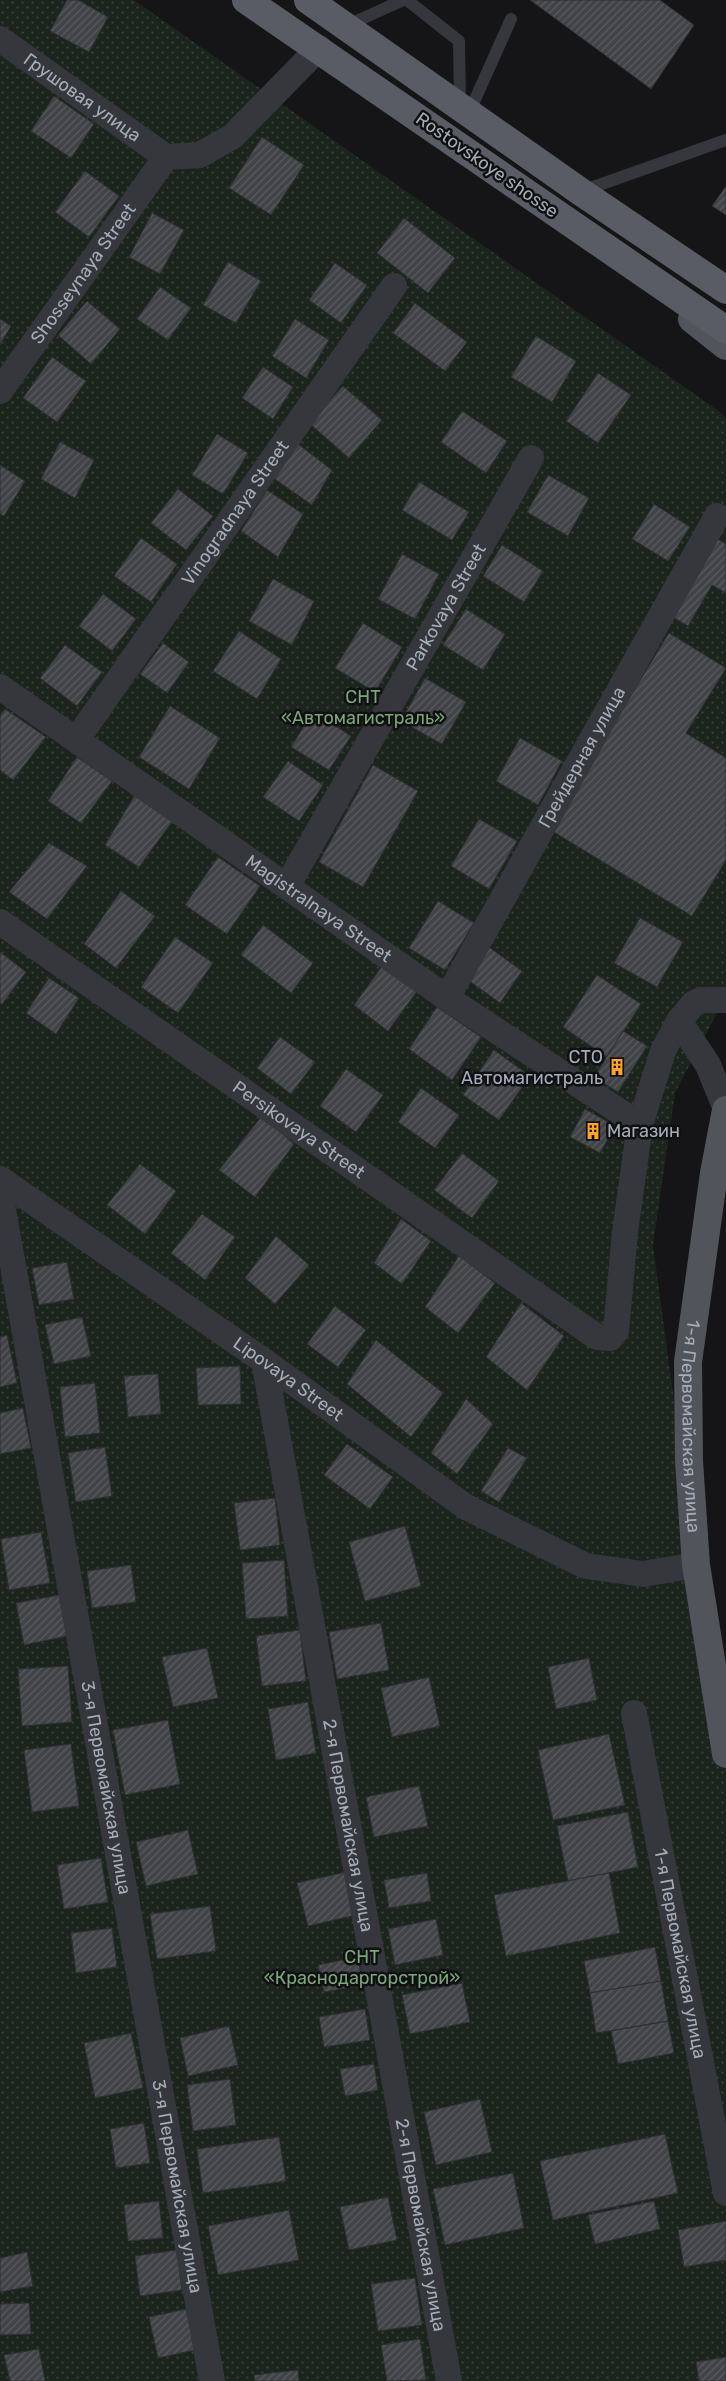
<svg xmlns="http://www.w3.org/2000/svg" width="726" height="2381" viewBox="0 0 726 2381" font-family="Rubik,sans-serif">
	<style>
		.park { fill: url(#park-dots) }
		.building { fill: url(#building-hatch); stroke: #2e2f33 }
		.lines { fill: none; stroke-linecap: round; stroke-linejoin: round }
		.service { stroke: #35373c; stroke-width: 12 }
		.minor { stroke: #35373c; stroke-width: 26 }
		.primary { stroke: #51545b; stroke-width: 28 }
		.trunk { stroke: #595c64; stroke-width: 28 }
		.labels { text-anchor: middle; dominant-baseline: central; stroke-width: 5; stroke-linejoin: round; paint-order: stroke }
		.street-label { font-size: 18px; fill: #a5adb8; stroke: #101012 }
		.park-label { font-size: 18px; fill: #7ba57b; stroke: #101012 }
		.poi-label { font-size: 18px; fill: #a5adb8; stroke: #101012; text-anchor: end }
	</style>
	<defs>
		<pattern id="park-dots" width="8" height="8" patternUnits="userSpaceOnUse" patternTransform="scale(1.25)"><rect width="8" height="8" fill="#1c251d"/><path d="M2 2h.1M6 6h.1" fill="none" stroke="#3a423c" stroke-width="1.8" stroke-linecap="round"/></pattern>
		<pattern id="building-hatch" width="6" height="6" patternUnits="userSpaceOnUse" patternTransform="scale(1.25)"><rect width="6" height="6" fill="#414347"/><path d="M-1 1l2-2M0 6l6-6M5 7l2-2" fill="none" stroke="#595b5f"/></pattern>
	</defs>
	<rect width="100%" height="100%" fill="#151517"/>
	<path class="park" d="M 0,0 L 134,0 L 720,412 L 726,419 L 726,996 L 675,1093 L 653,1245 L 696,1565 L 726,1742 L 726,2381 L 0,2381 Z"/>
	<g class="building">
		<path d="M 67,0 L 78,0 L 108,17 L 89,52 L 50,31 Z"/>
		<path d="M 530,0 L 660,0 L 694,25 L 651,89 Z"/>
		<path d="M 54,96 L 94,124 L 71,158 L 31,131 Z"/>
		<path d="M 262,137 L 304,165 L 271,215 L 229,188 Z"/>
		<path d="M 85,171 L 119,196 L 89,237 L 55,212 Z"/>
		<path d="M 726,186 L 726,215 L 712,206 Z"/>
		<path d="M 152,213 L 184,230 L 160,274 L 129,257 Z"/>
		<path d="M 404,218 L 455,258 L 428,293 L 377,253 Z"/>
		<path d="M 228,262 L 261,281 L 236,323 L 203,305 Z"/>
		<path d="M 335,263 L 367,285 L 341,323 L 309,300 Z"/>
		<path d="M 160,287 L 191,308 L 168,340 L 137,319 Z"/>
		<path d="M 87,301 L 120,329 L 91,364 L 58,335 Z"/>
		<path d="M 415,303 L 467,342 L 445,371 L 393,333 Z"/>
		<path d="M 0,319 L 11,326 L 0,345 Z"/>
		<path d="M 295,319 L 329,340 L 306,378 L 272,356 Z"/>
		<path d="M 536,336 L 576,361 L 552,402 L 511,377 Z"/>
		<path d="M 52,357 L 86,381 L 57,422 L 23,398 Z"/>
		<path d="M 263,367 L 293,387 L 273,419 L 242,398 Z"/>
		<path d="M 598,373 L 631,395 L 598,443 L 566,421 Z"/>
		<path d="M 343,386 L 382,420 L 349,458 L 309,423 Z"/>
		<path d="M 462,411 L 507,441 L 486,473 L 441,442 Z"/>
		<path d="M 217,434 L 248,453 L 223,494 L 192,475 Z"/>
		<path d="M 60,442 L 94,460 L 75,498 L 41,479 Z"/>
		<path d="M 298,444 L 332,470 L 312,505 L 272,477 Z"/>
		<path d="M 0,465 L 25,481 L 4,516 L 0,514 Z"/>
		<path d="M 548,475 L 589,498 L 568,536 L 527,512 Z"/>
		<path d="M 419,482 L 469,512 L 452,540 L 402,510 Z"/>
		<path d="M 178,489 L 213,516 L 186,550 L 151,523 Z"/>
		<path d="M 267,490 L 303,514 L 278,557 L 241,531 Z"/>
		<path d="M 654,504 L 690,527 L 668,561 L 632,539 Z"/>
		<path d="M 141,538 L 177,564 L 151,602 L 114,576 Z"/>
		<path d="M 716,538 L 726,544 L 726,593 L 712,585 L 688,626 L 671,616 Z"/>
		<path d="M 502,545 L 543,571 L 524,602 L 483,576 Z"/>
		<path d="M 402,554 L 439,574 L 415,619 L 378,599 Z"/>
		<path d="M 273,579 L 314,601 L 292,645 L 249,621 Z"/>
		<path d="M 103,594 L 136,619 L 112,651 L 79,626 Z"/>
		<path d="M 466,609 L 505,634 L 483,670 L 443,645 Z"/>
		<path d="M 363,623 L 402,647 L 375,692 L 335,668 Z"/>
		<path d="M 239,631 L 281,659 L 257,699 L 213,671 Z"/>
		<path d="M 669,633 L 726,668 L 686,733 L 726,758 L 726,860 L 692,916 L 549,829 Z"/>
		<path d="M 163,643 L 189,662 L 167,693 L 140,674 Z"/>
		<path d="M 65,645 L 102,672 L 77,706 L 40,678 Z"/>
		<path d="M 425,678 L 466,702 L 442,744 L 401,721 Z"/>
		<path d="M 170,706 L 220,738 L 189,789 L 139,757 Z"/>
		<path d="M 5,709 L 46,737 L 13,780 L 0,770 L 0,716 Z"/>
		<path d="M 313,712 L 351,736 L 329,770 L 291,747 Z"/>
		<path d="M 520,738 L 562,761 L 538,805 L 496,781 Z"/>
		<path d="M 77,757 L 112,781 L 81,823 L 48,801 Z"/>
		<path d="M 288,761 L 323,785 L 299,821 L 263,797 Z"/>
		<path d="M 373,765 L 418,791 L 363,887 L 319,862 Z"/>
		<path d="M 136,793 L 174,819 L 139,867 L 105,845 Z"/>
		<path d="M 479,819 L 517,841 L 489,889 L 451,866 Z"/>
		<path d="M 49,843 L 87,866 L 47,919 L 9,892 Z"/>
		<path d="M 218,857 L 260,886 L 227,934 L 185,905 Z"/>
		<path d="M 121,891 L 155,916 L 116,968 L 84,944 Z"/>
		<path d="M 438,901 L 474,923 L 445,970 L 409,948 Z"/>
		<path d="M 640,918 L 683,942 L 657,987 L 614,963 Z"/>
		<path d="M 263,925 L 313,963 L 291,993 L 241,955 Z"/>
		<path d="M 175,937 L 213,963 L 178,1013 L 141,987 Z"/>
		<path d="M 486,945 L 522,971 L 500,1003 L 464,977 Z"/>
		<path d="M 0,952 L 26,972 L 2,1004 L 0,1003 Z"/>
		<path d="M 383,965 L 418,990 L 388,1031 L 354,1005 Z"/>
		<path d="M 597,975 L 641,1004 L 607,1057 L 563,1027 Z"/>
		<path d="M 49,978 L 79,998 L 56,1034 L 26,1013 Z"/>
		<path d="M 437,1007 L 481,1037 L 452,1080 L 409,1049 Z"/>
		<path d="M 623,1031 L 647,1046 L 618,1092 L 594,1077 Z"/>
		<path d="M 280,1037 L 315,1062 L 291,1094 L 257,1068 Z"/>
		<path d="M 494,1050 L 530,1076 L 499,1120 L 463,1095 Z"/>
		<path d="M 346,1069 L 383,1095 L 356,1132 L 320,1106 Z"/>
		<path d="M 421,1088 L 459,1115 L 435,1148 L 398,1122 Z"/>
		<path d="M 585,1109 L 615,1126 L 600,1153 L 570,1137 Z"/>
		<path d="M 262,1116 L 294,1144 L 255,1197 L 219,1170 Z"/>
		<path d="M 462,1153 L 499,1181 L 472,1218 L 434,1190 Z"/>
		<path d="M 140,1164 L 176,1191 L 145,1234 L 107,1205 Z"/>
		<path d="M 202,1214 L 235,1237 L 205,1280 L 171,1253 Z"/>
		<path d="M 401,1219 L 431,1241 L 402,1284 L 374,1263 Z"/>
		<path d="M 276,1236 L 309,1265 L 275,1304 L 245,1278 Z"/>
		<path d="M 459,1256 L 495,1283 L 458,1333 L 425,1307 Z"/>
		<path d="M 67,1262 L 74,1299 L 39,1305 L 32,1268 Z"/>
		<path d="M 521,1303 L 564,1336 L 527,1390 L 486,1357 Z"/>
		<path d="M 335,1306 L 366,1330 L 338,1367 L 307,1344 Z"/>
		<path d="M 82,1317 L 91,1356 L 54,1364 L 45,1325 Z"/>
		<path d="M 7,1335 L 17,1383 L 0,1387 L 0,1337 Z"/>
		<path d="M 376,1340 L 443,1393 L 411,1437 L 347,1384 Z"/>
		<path d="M 240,1366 L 241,1404 L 198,1405 L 196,1368 Z"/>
		<path d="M 158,1374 L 161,1414 L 128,1417 L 124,1376 Z"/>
		<path d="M 95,1383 L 100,1433 L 65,1437 L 60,1387 Z"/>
		<path d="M 466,1399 L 493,1424 L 457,1474 L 431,1453 Z"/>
		<path d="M 23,1408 L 31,1448 L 0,1454 L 0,1413 Z"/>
		<path d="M 347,1444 L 393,1477 L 370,1509 L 324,1475 Z"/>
		<path d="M 105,1447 L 112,1496 L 76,1502 L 68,1453 Z"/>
		<path d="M 508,1448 L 527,1458 L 499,1502 L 481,1491 Z"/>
		<path d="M 275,1498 L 280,1545 L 240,1550 L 234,1503 Z"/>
		<path d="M 405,1526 L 421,1586 L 365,1601 L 349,1542 Z"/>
		<path d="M 41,1532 L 50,1583 L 9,1590 L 1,1539 Z"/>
		<path d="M 284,1560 L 288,1616 L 246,1619 L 242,1563 Z"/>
		<path d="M 131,1565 L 136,1602 L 92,1608 L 87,1571 Z"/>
		<path d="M 59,1595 L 67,1636 L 24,1645 L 16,1603 Z"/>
		<path d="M 381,1623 L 389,1670 L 337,1679 L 329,1632 Z"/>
		<path d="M 300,1630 L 306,1681 L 262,1686 L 256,1636 Z"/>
		<path d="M 207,1648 L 218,1698 L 173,1707 L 162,1657 Z"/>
		<path d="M 589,1658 L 597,1700 L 556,1709 L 548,1667 Z"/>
		<path d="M 68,1666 L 72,1722 L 22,1726 L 18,1669 Z"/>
		<path d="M 429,1677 L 440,1726 L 392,1737 L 381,1688 Z"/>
		<path d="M 308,1702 L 316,1753 L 276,1760 L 268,1709 Z"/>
		<path d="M 168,1720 L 180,1784 L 125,1795 L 113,1730 Z"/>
		<path d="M 609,1734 L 625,1805 L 553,1820 L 538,1750 Z"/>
		<path d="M 71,1744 L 79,1806 L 32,1812 L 24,1750 Z"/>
		<path d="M 419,1786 L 428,1826 L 374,1837 L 366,1797 Z"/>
		<path d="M 628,1812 L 638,1867 L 568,1881 L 557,1826 Z"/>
		<path d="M 188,1830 L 198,1874 L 146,1886 L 136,1842 Z"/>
		<path d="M 101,1858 L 108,1902 L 64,1909 L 57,1865 Z"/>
		<path d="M 346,1872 L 356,1915 L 308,1926 L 297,1883 Z"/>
		<path d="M 427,1873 L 431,1901 L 389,1908 L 384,1880 Z"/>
		<path d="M 609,1873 L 620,1933 L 506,1956 L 494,1895 Z"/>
		<path d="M 210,1906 L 216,1951 L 157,1959 L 150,1914 Z"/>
		<path d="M 436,1919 L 443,1955 L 395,1965 L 388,1929 Z"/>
		<path d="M 112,1928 L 117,1967 L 76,1973 L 71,1933 Z"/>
		<path d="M 655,1947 L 661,1981 L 590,1993 L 584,1961 Z"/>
		<path d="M 358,1957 L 363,1985 L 324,1992 L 318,1965 Z"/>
		<path d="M 661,1981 L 668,2021 L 596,2033 L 590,1993 Z"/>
		<path d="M 462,1983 L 470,2022 L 410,2034 L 402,1995 Z"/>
		<path d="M 365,2009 L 370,2040 L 324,2047 L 319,2017 Z"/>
		<path d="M 668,2021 L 674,2053 L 618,2064 L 611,2031 Z"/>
		<path d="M 229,2026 L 238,2065 L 188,2076 L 180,2038 Z"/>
		<path d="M 131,2033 L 143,2088 L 95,2098 L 84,2043 Z"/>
		<path d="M 374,2064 L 378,2090 L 345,2096 L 340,2069 Z"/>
		<path d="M 230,2079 L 236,2125 L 193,2131 L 187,2085 Z"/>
		<path d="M 480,2099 L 492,2152 L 436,2165 L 424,2112 Z"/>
		<path d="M 144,2123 L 150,2163 L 116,2168 L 110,2129 Z"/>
		<path d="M 665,2134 L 678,2193 L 553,2220 L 540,2161 Z"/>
		<path d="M 279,2137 L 286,2181 L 203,2193 L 197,2149 Z"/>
		<path d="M 513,2173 L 524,2228 L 445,2245 L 433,2189 Z"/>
		<path d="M 388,2197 L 397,2240 L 349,2250 L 340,2207 Z"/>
		<path d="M 159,2201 L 163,2238 L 128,2241 L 124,2205 Z"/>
		<path d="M 654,2201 L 660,2229 L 595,2244 L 588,2215 Z"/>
		<path d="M 289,2210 L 299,2260 L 218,2275 L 208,2226 Z"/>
		<path d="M 726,2221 L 726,2260 L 684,2267 L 678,2230 Z"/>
		<path d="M 177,2250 L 182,2290 L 140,2296 L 135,2256 Z"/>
		<path d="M 27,2252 L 33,2286 L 0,2292 L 0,2258 Z"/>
		<path d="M 415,2278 L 422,2325 L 378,2331 L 371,2284 Z"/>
		<path d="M 29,2303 L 31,2334 L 0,2335 L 0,2304 Z"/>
		<path d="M 186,2309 L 195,2350 L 158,2358 L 149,2317 Z"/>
		<path d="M 420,2339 L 426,2380 L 387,2381 L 381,2345 Z"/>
		<path d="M 39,2349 L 45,2381 L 10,2381 L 4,2355 Z"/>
		<path d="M 726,2357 L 726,2381 L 699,2381 L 696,2362 Z"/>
		<path d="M 298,2370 L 299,2381 L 255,2381 L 254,2375 Z"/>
	</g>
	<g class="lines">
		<g class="service">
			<path d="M 407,0 L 459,41 L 460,106"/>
			<path d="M 346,26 L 403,0"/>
			<path d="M 469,113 L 511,19"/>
			<path d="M 582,191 L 726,140"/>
		</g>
		<g class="minor">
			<path id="s1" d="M 0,39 L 166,157"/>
			<path d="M 166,157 L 200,155 L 233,136 L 319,48"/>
			<path id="s2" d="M 0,391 L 166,157"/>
			<path id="s3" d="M 0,687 L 447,998 L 640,1125"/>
			<path id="s4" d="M 77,739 L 394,286"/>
			<path id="s5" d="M 287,886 L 531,458"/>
			<path id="s6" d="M 0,922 L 597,1337 L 610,1338 L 616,1331 L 625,1232 L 640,1125 L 663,1051 L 679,1021 L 693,1004 L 701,1000 L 726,1000"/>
			<path id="s7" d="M 447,998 L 717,516"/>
			<path d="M 679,1021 L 708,1065 L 726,1109"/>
			<path id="s8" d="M 0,1179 L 264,1361 L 466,1507 L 586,1566 L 643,1574 L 696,1565"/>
			<path id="s9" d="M 0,1193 L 212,2381"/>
			<path id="s10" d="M 264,1361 L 449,2381"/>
			<path id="s11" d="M 634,1713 L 726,2193"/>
		</g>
		<g class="primary">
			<path d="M 692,319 L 726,346"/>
			<path id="s12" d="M 726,1110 L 714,1173 L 688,1362 L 689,1461 L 696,1565 L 726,1754"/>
		</g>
		<g class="trunk">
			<path d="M 246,0 L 726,330"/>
			<path d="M 308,0 L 581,192 L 726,290"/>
		</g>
	</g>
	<defs>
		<g id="building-bare" transform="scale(1.35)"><path d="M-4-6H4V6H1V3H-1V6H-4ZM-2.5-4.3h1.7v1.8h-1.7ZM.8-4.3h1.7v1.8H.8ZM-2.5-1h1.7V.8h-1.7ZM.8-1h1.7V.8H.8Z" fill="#ffa524" stroke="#101012" stroke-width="2.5" paint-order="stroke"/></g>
	</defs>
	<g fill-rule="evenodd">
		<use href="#building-bare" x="617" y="1067"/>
		<use href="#building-bare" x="593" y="1131"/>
	</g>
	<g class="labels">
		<g class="street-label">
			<text stroke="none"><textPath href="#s1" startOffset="101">Грушовая улица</textPath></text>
			<text transform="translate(487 165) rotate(35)">Rostovskoye shosse</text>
			<text stroke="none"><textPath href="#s2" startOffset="144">Shosseynaya Street</textPath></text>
			<text stroke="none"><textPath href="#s4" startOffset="276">Vinogradnaya Street</textPath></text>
			<text stroke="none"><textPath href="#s5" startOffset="321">Parkovaya Street</textPath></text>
			<text stroke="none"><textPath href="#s7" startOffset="276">Грейдерная улица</textPath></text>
			<text stroke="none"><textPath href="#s3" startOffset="388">Magistralnaya Street</textPath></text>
			<text stroke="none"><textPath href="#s6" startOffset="364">Persikovaya Street</textPath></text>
			<text stroke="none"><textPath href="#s8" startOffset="351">Lipovaya Street</textPath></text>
			<text stroke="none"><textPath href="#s12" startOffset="319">1-я Первомайская улица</textPath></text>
			<text stroke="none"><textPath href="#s9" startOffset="604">3-я Первомайская улица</textPath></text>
			<text stroke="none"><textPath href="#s10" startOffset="472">2-я Первомайская улица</textPath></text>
			<text stroke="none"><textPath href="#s11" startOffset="245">1-я Первомайская улица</textPath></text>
			<text stroke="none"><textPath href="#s9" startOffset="1009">3-я Первомайская улица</textPath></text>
			<text stroke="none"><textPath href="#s10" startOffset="878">2-я Первомайская улица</textPath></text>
		</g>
		<g class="park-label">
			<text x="363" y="697">СНТ<tspan x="363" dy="21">«Автомагистраль»</tspan></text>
			<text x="362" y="1957">СНТ<tspan x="362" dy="21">«Краснодаргорстрой»</tspan></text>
		</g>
		<g class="poi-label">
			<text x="603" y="1057">СТО<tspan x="603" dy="21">Автомагистраль</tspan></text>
			<text x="607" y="1131" text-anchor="start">Магазин</text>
		</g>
	</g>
</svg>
